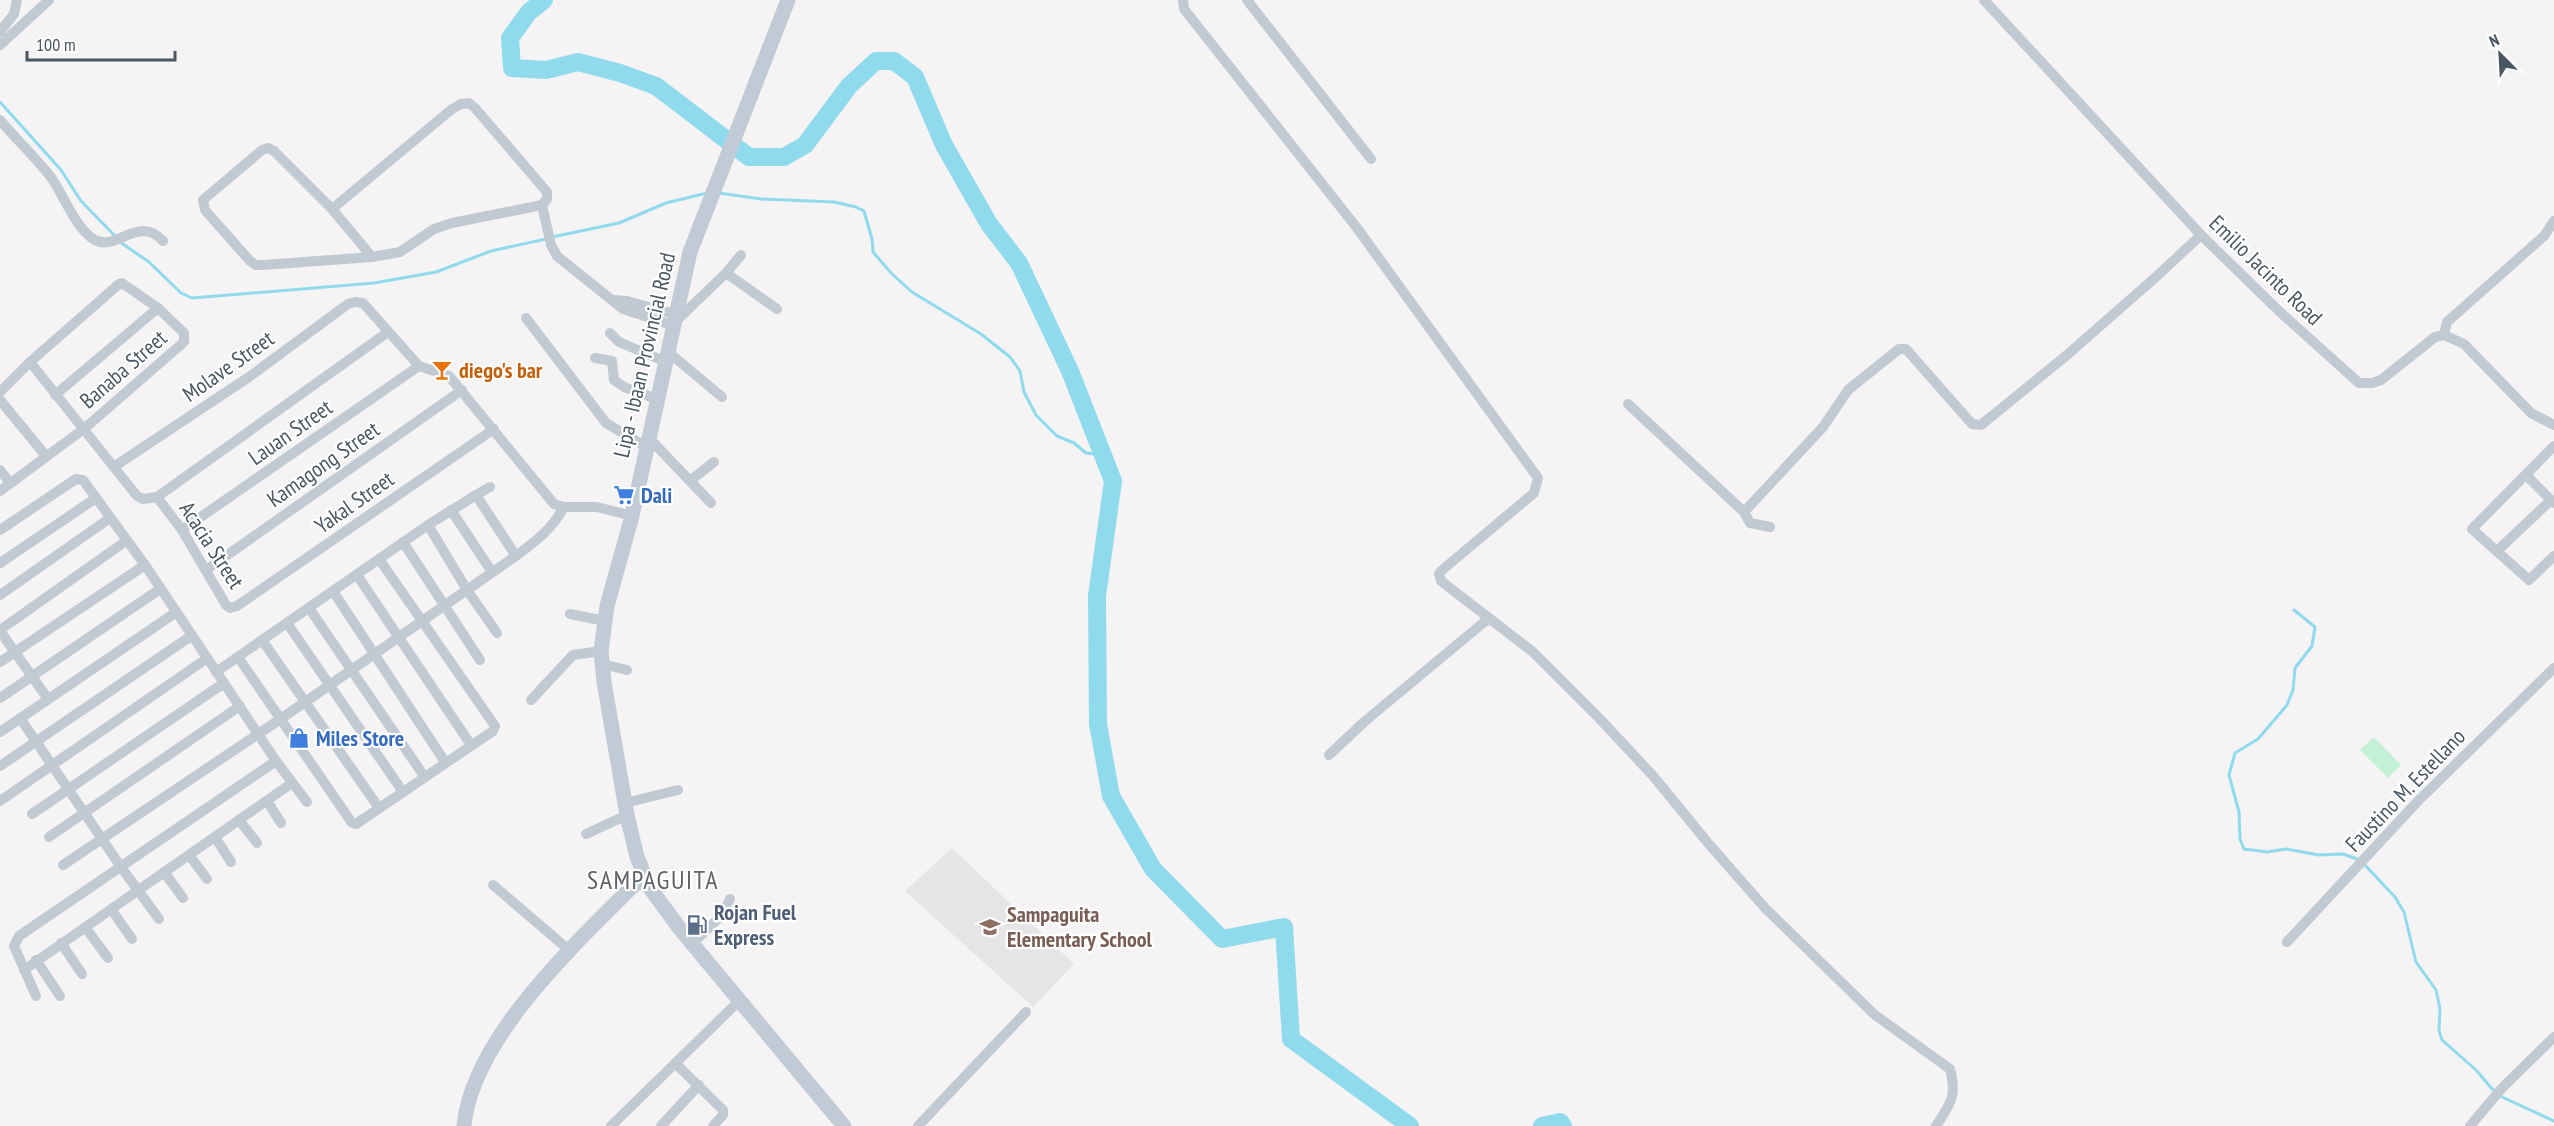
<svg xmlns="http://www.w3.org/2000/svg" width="2554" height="1126" viewBox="0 0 2554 1126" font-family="'PT Sans Narrow',sans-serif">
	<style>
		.education { fill: #e6e4e5 }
		.green { fill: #c3f1d5 }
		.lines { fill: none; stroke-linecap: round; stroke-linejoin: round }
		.stream { stroke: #90daee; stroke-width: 3 }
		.river { stroke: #90daee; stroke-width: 18 }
		.street { stroke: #c1cad2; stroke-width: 10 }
		.secondary { stroke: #c1cbd6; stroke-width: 15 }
		.labels { text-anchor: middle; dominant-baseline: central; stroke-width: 4.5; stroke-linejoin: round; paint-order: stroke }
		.street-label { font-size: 22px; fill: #4a5661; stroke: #fff }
		.food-label { font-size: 22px; font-weight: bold; fill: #c56008; stroke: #fff; text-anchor: start }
		.shop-label { font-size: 22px; font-weight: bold; fill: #366cbe; stroke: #fff; text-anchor: start }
		.service-label { font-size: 22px; font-weight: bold; fill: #4e5e75; stroke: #fff; text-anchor: start }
		.education-label { font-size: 22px; font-weight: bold; fill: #785e54; stroke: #fff; text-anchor: start }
		.quarter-label { font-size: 26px; letter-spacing: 1.5px; fill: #5f6368; stroke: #fff }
	</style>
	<rect width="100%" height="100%" fill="#f5f3f3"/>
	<path class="education" d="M 952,848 L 1074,964 L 1033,1007 L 905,891 Z"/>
	<path class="green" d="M 2374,737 L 2401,765 L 2388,778 L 2360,750 Z"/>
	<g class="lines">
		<g class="stream">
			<path d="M 0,102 L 61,170 L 81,201 L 115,236"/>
			<path d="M 719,193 L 761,199 L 834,202 L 856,207 L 864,211 L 872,239 L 873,252 L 892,274 L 912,292 L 981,334 L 1010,357 L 1020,371 L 1024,392 L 1036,415 L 1057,436 L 1074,443 L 1086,453 L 1103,455"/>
			<path d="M 552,237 L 619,223 L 666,203 L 707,193"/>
			<path d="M 120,242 L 149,262 L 181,293 L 192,298 L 374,283 L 436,272 L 491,251 L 546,239"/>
			<path d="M 2294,610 L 2315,627 L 2312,646 L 2295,668 L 2293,690 L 2287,705 L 2258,739 L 2235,753 L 2229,775 L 2239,812 L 2240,839 L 2244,849 L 2267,852 L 2286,849 L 2319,855 L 2343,854 L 2360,860"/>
			<path d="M 2364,864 L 2395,897 L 2404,912 L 2416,962 L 2436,990 L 2440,1009 L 2439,1031 L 2442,1040 L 2476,1070 L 2493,1090"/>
			<path d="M 2502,1097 L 2554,1121"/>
		</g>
		<g class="river">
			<path d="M 544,0 L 529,12 L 510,38 L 512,68 L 546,70 L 578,62 L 620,73 L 656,86 L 749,157 L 784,157 L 805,145 L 849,86 L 876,61 L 894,61 L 915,77 L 944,145 L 989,224 L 1019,263 L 1070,371 L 1113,481 L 1097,596 L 1098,724 L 1111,796 L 1153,869 L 1222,939 L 1284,927 L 1291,1039 L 1410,1126"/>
			<path d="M 1542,1126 L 1560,1122 L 1563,1126"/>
		</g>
		<g class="street">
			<path d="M 1183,0 L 1184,9 L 1357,228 L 1538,478 L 1534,493 L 1441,571 L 1439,574 L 1441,581 L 1533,652 L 1600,719 L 1654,777 L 1708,843 L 1765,908 L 1875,1015 L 1950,1069 C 1957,1097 1951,1103 1936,1126"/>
			<path d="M 1247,0 L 1371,159"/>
			<path d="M 1984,0 L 2201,235 L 2280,312 L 2359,383 L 2372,383 L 2381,380 L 2435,337 L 2444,335 L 2464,344 L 2531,413 L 2554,425"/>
			<path d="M 0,32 L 14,14 L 17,0"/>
			<path d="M 0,45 L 49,0"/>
			<path d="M 0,120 C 16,139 35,157 50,176 C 63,193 76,230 95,240 C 117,252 138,214 163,241"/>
			<path d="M 542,205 L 551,245 L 557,256 L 623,309 L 672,325 L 726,273 L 777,309"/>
			<path d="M 332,209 L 452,109 L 461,104 L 469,103 L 475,108 L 547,192 L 547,199 L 542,205 L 452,223 L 434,229 L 400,252 L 372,257 L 263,265 L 256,265 L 250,261 L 205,210 L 203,200 L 262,150 L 268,148 L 274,151 L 332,209 L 372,257"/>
			<path d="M 726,273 L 741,255"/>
			<path d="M 613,300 L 627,301 L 674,314"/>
			<path d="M 526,318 L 606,423 L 646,447"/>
			<path d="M 610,333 L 619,342 L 664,361"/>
			<path d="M 2444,335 L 2447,322 L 2544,236 L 2554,221"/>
			<path d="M 667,351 L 722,397"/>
			<path d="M 595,358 L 612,361 L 614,380 L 624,387 L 657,399"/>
			<path d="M 30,362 L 137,496 L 143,499 L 157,497 L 388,332"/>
			<path d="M 0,392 L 30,362 L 119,284 L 122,283 L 158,308 L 184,333 L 184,342 L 85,428 L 0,491"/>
			<path d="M 55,395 L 158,308"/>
			<path d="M 0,400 L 46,456"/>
			<path d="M 1628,404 L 1744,512 L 1823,427 L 1848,390 L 1899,349 L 1906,349 L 1972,424 L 1981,425 L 2067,355 L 2157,276 L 2201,235"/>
			<path d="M 648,437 L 711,503"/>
			<path d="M 2554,446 L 2472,529 L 2529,580 L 2554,556"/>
			<path d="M 115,466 L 249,377 L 348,304 L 355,302 L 363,303 L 419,366 L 449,376 L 554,504 L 564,507 L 597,507 L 632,516"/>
			<path d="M 0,470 L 10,483"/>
			<path d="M 2526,475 L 2554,503"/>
			<path d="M 691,480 L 714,462"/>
			<path d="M 476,495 L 490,487"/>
			<path d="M 157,497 L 182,530 L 226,605 L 230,608 L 237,606 L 494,429"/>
			<path d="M 451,510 L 492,572"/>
			<path d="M 1744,512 L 1750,523 L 1770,527"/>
			<path d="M 428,525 L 467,590 L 497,633"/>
			<path d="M 0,530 L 76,479 L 83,480 L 145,565 L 276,761 L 307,802"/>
			<path d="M 182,530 L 419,366"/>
			<path d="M 403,542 L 480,660"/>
			<path d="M 2497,551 L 2551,500"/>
			<path d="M 0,563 L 96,498"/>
			<path d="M 206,570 L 462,390"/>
			<path d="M 357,575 L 471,745"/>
			<path d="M 333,591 L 445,762"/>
			<path d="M 0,595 L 110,518"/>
			<path d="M 309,608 L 424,776"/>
			<path d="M 570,614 L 605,621"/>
			<path d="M 287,623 L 403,792"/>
			<path d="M 0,630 L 126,541"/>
			<path d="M 0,631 L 48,699"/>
			<path d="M 262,640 L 379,808"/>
			<path d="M 238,657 L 352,823 L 356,824 L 493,731 L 495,726 L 379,559"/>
			<path d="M 0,662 L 145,565"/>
			<path d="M 602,664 L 627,670"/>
			<path d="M 216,672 L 428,525 L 476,495 L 516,556"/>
			<path d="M 0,698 L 160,589"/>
			<path d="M 531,700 L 573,655 L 601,651"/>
			<path d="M 20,718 L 121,867 L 159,919"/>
			<path d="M 0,732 L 175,613"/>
			<path d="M 1329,755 L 1364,722 L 1489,618"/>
			<path d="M 0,766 L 191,636"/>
			<path d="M 0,801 L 206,659"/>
			<path d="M 267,801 L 281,823"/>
			<path d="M 625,803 L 678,790"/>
			<path d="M 32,814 L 224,683"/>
			<path d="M 239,820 L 257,843"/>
			<path d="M 586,834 L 627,815"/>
			<path d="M 49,837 L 240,706"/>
			<path d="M 215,837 L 231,862"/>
			<path d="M 189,855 L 207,879"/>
			<path d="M 63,865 L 282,718 L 516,556 C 536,541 552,529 564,507"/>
			<path d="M 164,872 L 183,898"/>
			<path d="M 493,885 L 569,950"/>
			<path d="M 111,909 L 132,939"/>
			<path d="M 85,927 L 108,958"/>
			<path d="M 2287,942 L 2418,801 L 2554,668"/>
			<path d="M 61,943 L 82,974"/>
			<path d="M 692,944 L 721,916 L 730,899"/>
			<path d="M 36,960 L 60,996"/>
			<path d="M 24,970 L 292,783"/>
			<path d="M 36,996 L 14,946 L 19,936 L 276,761"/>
			<path d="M 676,1064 L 723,1110 L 723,1115 L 713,1126"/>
			<path d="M 611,1126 L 740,1000"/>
			<path d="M 661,1126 L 699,1085"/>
			<path d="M 918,1126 L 1026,1012"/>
			<path d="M 2470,1126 L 2502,1088 L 2554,1037"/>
		</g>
		<g class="secondary">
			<path d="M 788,0 L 690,252 L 632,516 L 607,606 L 601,651 L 604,682 L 627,815 L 637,857 L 650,888 L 680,929 L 844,1126"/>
			<path d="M 464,1126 C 472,1039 575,944 634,885 L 645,880"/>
		</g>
	</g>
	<defs>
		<g id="bar-bare" transform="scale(1.62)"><path d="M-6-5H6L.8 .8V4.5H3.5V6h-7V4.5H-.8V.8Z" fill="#e8710a" stroke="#fff" stroke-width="2.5" paint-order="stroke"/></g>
		<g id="supermarket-bare" transform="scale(1.62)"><path d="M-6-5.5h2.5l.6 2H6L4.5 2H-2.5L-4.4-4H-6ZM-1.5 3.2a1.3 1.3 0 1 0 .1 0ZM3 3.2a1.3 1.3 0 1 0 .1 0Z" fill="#3f7fe0" stroke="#fff" stroke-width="2.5" paint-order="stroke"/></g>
		<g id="shop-bare" transform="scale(1.62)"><path d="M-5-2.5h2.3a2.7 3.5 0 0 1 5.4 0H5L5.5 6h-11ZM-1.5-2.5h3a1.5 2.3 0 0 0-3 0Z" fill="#3f7fe0" stroke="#fff" stroke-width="2.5" paint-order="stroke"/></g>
		<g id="fuel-bare" transform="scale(1.62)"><path d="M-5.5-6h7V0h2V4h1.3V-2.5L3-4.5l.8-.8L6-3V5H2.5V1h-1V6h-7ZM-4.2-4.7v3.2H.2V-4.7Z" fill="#5c6f8a" stroke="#fff" stroke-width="2.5" paint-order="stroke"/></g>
		<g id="school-bare" transform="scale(1.62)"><path d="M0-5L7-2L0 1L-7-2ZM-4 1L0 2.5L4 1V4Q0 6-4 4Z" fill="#8d6e63" stroke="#fff" stroke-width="2.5" paint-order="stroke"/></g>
	</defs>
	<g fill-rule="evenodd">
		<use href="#bar-bare" x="442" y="370"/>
		<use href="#supermarket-bare" x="624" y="495"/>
		<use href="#shop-bare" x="299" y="738"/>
		<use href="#fuel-bare" x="697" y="925"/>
		<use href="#school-bare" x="990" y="927"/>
	</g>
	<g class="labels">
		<g class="street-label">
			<text transform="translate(2266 270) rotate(44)">Emilio Jacinto Road</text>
			<text transform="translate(644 355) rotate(-77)">Lipa - Ibaan Provincial Road</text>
			<text transform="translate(228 366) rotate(-35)">Molave Street</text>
			<text transform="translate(123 369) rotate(-41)">Banaba Street</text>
			<text transform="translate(290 432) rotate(-35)">Lauan Street</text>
			<text transform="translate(323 464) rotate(-35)">Kamagong Street</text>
			<text transform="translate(354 502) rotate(-35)">Yakal Street</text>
			<text transform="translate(212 545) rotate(57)">Acacia Street</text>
			<text transform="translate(2405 790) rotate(-46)">Faustino M. Estellano</text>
		</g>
		<g class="food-label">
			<text x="459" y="370">diego's bar</text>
		</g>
		<g class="shop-label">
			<text x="641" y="495">Dali</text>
			<text x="316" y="738">Miles Store</text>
		</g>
		<g class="service-label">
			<text x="714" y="912">Rojan Fuel<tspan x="714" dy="25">Express</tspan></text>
		</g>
		<g class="education-label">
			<text x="1007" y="914">Sampaguita<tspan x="1007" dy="25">Elementary School</tspan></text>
		</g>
		<g class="quarter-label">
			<text x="653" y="879">SAMPAGUITA</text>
		</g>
	</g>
	<g transform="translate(2500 54) rotate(336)" stroke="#ffffff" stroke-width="4.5" paint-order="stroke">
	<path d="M0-4.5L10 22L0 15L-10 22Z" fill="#4a5661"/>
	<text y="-9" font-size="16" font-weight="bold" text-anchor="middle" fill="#4a5661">N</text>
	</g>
	<path d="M27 51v9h148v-9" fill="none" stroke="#4a5661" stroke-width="3"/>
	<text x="36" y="51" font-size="18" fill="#4a5661" stroke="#ffffff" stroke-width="4.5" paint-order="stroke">100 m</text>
</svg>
